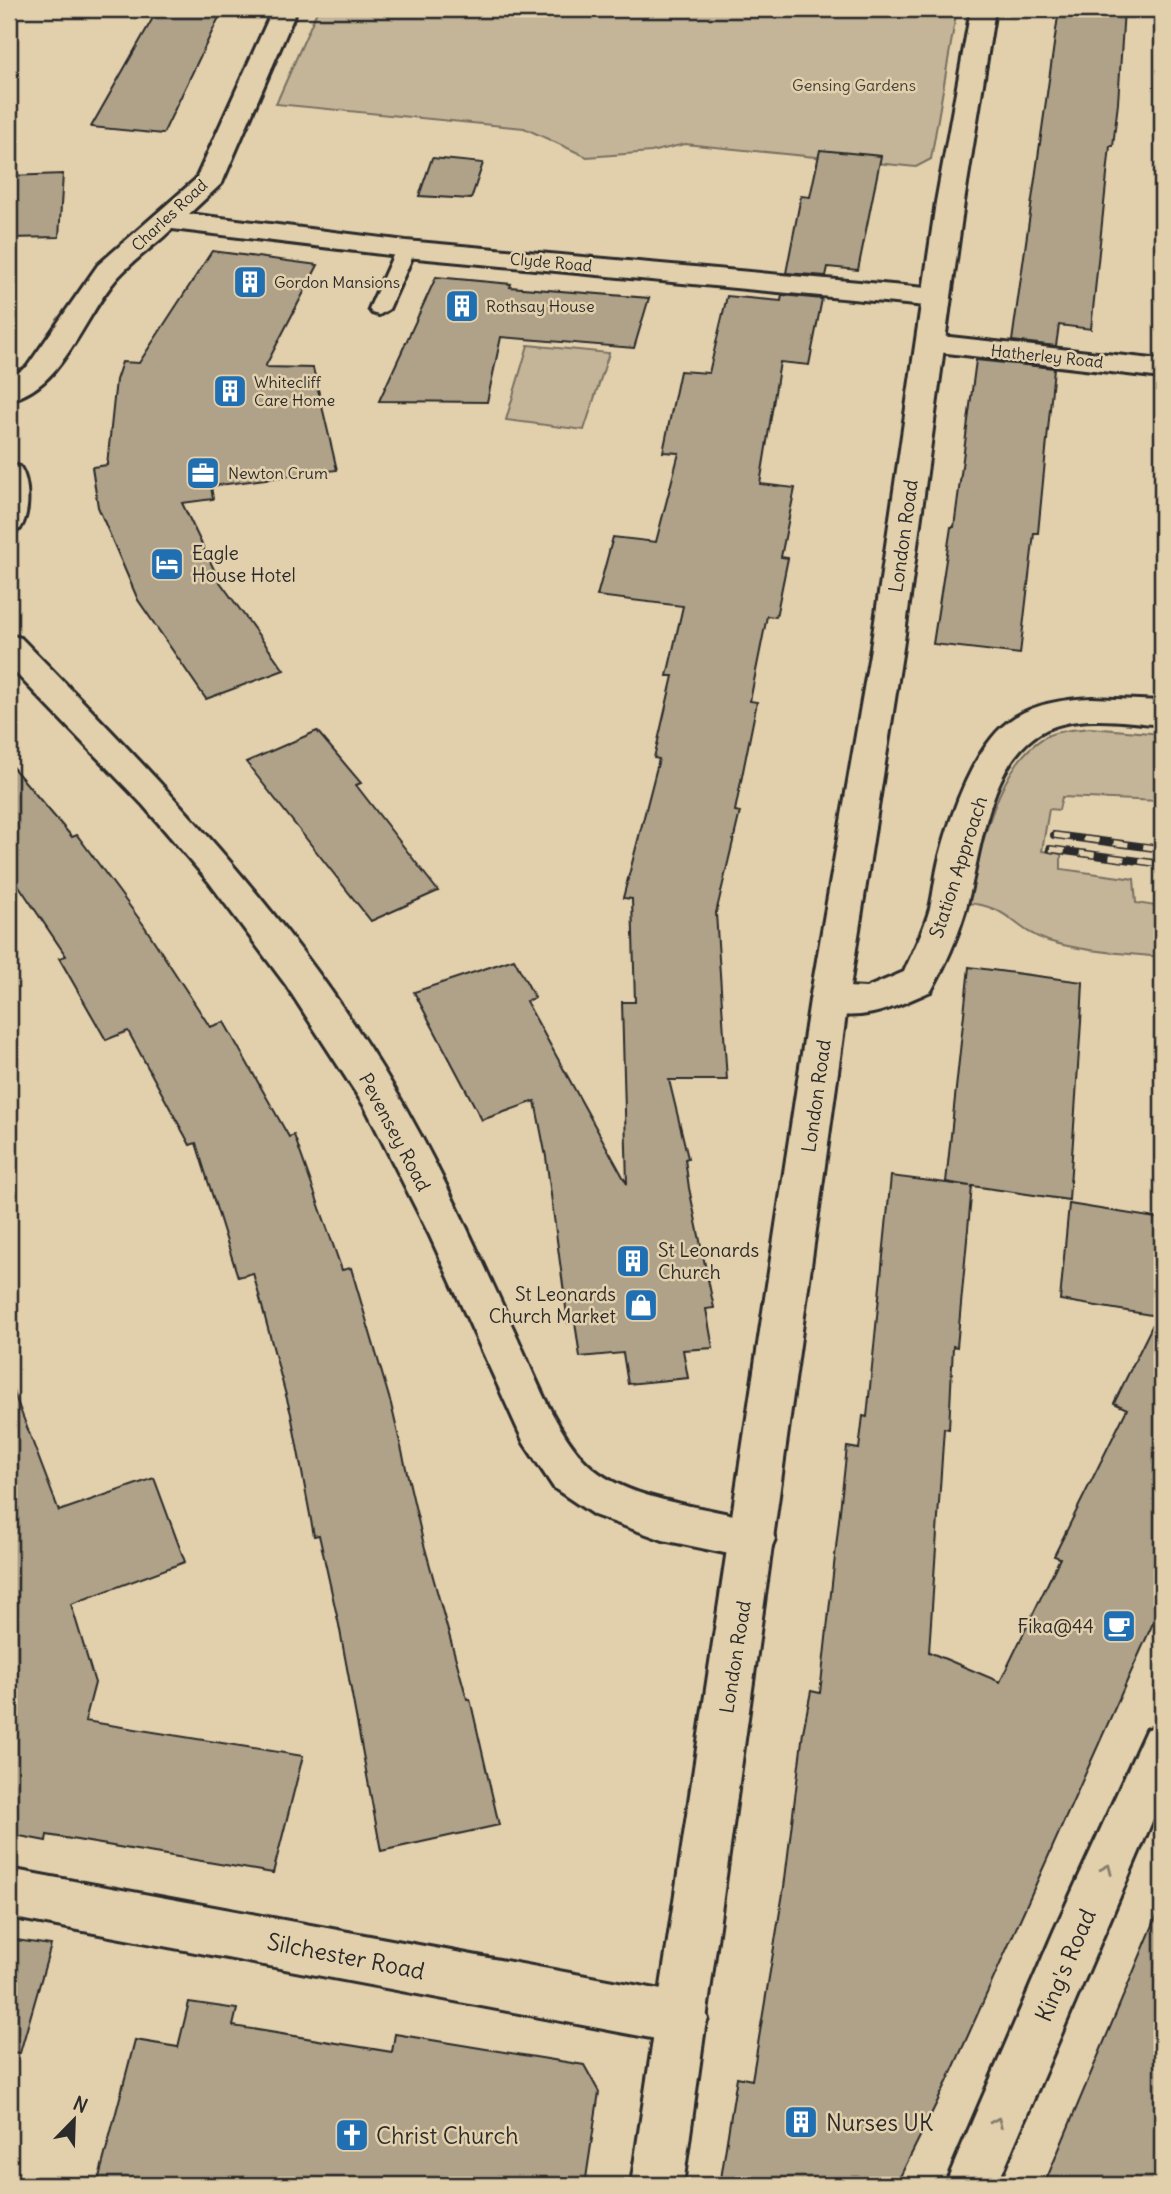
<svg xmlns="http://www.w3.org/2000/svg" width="1171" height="2194" viewBox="0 0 1171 2194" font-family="Delius,sans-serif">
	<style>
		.green { fill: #c4b598; stroke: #787062; stroke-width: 2 }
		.building { fill: #afa289; stroke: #2b2b2b; stroke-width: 2 }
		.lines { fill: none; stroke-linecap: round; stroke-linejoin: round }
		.lane-casing { stroke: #2b2b2b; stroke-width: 6 }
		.street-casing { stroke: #2b2b2b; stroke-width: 6 }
		.primary-casing { stroke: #2b2b2b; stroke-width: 6 }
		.lane { fill: #e2d0ad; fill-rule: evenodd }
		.street { fill: #e2d0ad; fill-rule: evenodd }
		.primary { fill: #e2d0ad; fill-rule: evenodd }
		.rail-casing { stroke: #2b2b2b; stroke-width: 8 }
		.rail { stroke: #e2d0ad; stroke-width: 5; stroke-dasharray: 15; stroke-linecap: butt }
		.oneway { stroke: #867e6c }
		.labels { text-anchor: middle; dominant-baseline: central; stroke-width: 5; stroke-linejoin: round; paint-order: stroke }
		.far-park-label { font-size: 16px; fill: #42403b; stroke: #e2d0ad }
		.far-street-label { font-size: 16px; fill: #2b2b2b; stroke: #e2d0ad }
		.far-poi-label { font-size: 16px; fill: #2b2b2b; stroke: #e2d0ad; text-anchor: start }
		.street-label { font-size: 19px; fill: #2b2b2b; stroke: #e2d0ad }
		.poi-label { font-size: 19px; fill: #2b2b2b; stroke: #e2d0ad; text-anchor: start }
		.near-street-label { font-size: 23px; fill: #2b2b2b; stroke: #e2d0ad }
		.near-poi-label { font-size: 23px; fill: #2b2b2b; stroke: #e2d0ad; text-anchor: start }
	</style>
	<rect width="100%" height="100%" fill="#e2d0ad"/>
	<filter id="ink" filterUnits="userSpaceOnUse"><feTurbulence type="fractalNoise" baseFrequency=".0143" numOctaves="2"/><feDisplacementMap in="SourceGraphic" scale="14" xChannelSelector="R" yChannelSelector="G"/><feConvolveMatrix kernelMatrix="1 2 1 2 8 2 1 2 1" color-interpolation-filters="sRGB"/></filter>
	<g filter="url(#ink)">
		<g class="green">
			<path d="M 318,9 L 957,9 L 931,159 L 916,167 L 685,144 L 651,152 L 587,157 L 524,128 L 276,104 Z"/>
			<path d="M 528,345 L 609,353 L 584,430 L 506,420 Z"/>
			<path d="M 1090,728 L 1162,734 L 1160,801 L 1062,797 L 1059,810 L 1049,809 L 1042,851 L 1061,854 L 1061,869 L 1134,879 L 1136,903 L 1162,907 L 1162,957 C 1125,953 1084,952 1048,941 C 1012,929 1011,906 966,903 C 981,852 996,763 1047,736 C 1058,730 1077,730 1090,728 Z"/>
		</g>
		<g class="building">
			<path d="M 158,9 L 223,9 L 163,134 L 91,127 Z"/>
			<path d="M 1059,9 L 1124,9 L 1118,103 L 1113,146 L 1110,146 L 1091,329 L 1059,325 L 1056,346 L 1012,341 Z"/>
			<path d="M 820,150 L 881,156 L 858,270 L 828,267 L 826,276 L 786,273 L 801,196 L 810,197 Z"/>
			<path d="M 432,158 L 483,163 L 471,199 L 419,196 Z"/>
			<path d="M 63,174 L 59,237 L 9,238 L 9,176 Z"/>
			<path d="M 212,251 L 318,265 L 265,367 L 313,368 L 337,470 L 211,486 L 213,499 L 182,503 L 220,582 L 284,670 L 206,699 L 138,600 L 98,507 L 92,467 L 107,465 L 116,380 L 122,362 L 139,363 Z"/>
			<path d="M 436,277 L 511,284 L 510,287 L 649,298 L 634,348 L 501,337 L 487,402 L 379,401 Z"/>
			<path d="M 782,295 L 822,299 L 809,365 L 780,362 L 760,484 L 795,488 L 781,557 L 788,558 L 776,617 L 767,616 L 750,701 L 757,702 L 735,811 L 740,812 L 716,913 L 727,1080 L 669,1080 L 688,1158 L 685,1159 L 689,1188 L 714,1308 L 706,1309 L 713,1348 L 683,1350 L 688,1378 L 628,1384 L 623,1353 L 580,1357 L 575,1322 L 568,1323 L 546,1157 L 535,1101 L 482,1120 L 414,992 L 514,959 L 535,998 L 526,1001 L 627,1184 L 622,1002 L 635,1002 L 632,899 L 623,898 L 659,759 L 654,758 L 673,676 L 667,676 L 683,606 L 597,596 L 613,537 L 656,542 L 679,453 L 663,452 L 680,371 L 709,373 L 727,296 L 781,301 Z"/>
			<path d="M 976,360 L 1054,368 L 1038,533 L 1034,533 L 1020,654 L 933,644 L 951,527 L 954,527 Z"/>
			<path d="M 317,731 L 361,783 L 356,785 L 438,891 L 371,921 L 246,762 Z"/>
			<path d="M 9,763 L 72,837 L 77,835 L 143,924 L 210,1027 L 224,1022 L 289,1137 L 294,1135 L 342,1270 L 351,1268 L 391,1404 L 423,1541 L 467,1699 L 470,1699 L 499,1825 L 381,1851 L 339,1625 L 319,1535 L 314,1536 L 291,1414 L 253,1273 L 238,1277 L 196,1143 L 190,1145 L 128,1031 L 106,1040 L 59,958 L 66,956 L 9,871 Z"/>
			<path d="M 969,967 L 1083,982 L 1081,1022 L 1069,1200 L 972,1186 L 957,1347 L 953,1346 L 949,1429 L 944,1428 L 929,1652 L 1000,1682 L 1060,1558 L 1054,1556 L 1127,1409 L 1114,1403 L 1157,1316 L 1060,1300 L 1069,1204 L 1162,1219 L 1162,1603 L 948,2080 L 896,2185 L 720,2185 L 737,2077 L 752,2080 L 784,1887 L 803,1732 L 811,1691 L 820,1693 L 847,1447 L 859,1449 L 863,1416 L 867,1417 L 891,1176 L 970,1186 L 946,1182 Z"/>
			<path d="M 12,1388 L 59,1511 L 154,1478 L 185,1562 L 71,1604 L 95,1683 L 85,1721 L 303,1756 L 273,1873 L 47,1835 L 46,1841 L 9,1834 L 9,1389 Z"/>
			<path d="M 1162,1906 L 1162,2185 L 1044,2185 L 1161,1906 Z"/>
			<path d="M 9,1939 L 51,1945 L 20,2053 L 9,2052 Z"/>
			<path d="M 189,2002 L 237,2009 L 233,2026 L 392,2052 L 395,2034 L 584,2065 L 599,2092 L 585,2185 L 97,2185 L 135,2040 L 178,2047 Z"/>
		</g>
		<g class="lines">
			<g class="lane-casing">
				<path id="lane" d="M 406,243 L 416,249 L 389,309 L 379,315 L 372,313 L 369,309 L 396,249 Z"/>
			</g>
			<g class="street-casing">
				<g id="street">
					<path d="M 273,9 L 297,9 L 222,183 L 189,214 L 406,241 L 937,289 L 947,292 L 951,298 L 947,304 L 937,307 L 406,257 L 172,229 C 155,245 135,259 119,276 C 83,315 65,387 9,400 L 9,378 L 27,367 L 98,265 L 196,179 Z"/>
					<path d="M 931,335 L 1162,360 L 1162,378 L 921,350 L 916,344 L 921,338 Z"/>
					<path d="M 9,464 L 20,467 C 30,482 30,514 20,529 L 9,532 Z"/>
					<path d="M 9,635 L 21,638 C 158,778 294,918 394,1088 C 439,1164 475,1246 512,1326 C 533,1370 550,1422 583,1459 C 626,1506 712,1504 769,1525 L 775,1539 L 769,1553 L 753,1559 L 663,1540 L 594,1515 L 554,1488 L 524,1443 L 430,1236 L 365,1107 L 286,985 L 209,882 L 143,805 L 9,666 Z"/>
					<path d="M 1092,698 L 1162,701 L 1162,725 C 1128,722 1088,715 1055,726 C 986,750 982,854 965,912 C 957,939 945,966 931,991 C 890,1009 861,1024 816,1010 L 810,1000 L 816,990 L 829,986 L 866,988 L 904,972 C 913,951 924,930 930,908 C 934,892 935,876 939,860 C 950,816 975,741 1015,717 C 1038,703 1066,699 1092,698 Z"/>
					<path d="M 1162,1724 L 1162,1798 L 997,2185 L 945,2185 L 1054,1931 L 1146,1730 Z"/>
					<path d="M 9,1869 L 683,1994 L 701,2001 L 708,2019 L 701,2037 L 683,2044 L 9,1917 Z"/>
				</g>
			</g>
			<g class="primary-casing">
				<path id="primary" d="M 971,9 L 995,9 L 964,202 L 903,648 L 848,1000 L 683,2185 L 631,2185 L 810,1000 L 871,648 L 936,202 Z"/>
			</g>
			<use href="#lane" class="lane"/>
			<use href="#street" class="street"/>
			<use href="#primary" class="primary"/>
			<g class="rail-casing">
				<g id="rail">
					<path d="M 1054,835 L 1162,849"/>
					<path d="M 1050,849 L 1162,864"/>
				</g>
			</g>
			<use href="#rail" class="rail"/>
		</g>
		<defs><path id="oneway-chevron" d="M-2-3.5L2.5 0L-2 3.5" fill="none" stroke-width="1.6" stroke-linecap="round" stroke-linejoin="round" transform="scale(1.75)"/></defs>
		<g class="oneway">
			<use href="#oneway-chevron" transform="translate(1107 1869) rotate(-66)"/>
			<use href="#oneway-chevron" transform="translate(997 2122) rotate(-67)"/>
		</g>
	</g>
	<defs>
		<g id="building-square" transform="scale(1.75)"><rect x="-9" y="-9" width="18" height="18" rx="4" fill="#1f6fb2" stroke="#e2d0ad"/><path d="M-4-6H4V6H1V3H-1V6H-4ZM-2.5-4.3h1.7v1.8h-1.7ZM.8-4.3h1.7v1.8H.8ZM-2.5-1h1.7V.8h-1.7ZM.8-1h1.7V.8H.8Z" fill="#fff"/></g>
		<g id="office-square" transform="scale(1.75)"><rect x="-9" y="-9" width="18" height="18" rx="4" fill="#1f6fb2" stroke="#e2d0ad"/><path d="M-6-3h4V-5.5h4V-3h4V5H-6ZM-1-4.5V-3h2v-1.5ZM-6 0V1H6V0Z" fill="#fff"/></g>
		<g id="hotel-square" transform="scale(1.75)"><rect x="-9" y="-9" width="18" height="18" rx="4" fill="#1f6fb2" stroke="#e2d0ad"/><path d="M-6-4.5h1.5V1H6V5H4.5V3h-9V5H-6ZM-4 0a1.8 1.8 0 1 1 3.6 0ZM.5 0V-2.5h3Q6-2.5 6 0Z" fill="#fff"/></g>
		<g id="shop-square" transform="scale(1.75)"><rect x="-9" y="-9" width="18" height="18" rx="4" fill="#1f6fb2" stroke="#e2d0ad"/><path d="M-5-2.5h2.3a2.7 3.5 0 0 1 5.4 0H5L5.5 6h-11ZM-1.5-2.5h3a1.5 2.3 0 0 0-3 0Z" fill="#fff"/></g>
		<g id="cafe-square" transform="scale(1.75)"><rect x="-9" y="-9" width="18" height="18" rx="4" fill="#1f6fb2" stroke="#e2d0ad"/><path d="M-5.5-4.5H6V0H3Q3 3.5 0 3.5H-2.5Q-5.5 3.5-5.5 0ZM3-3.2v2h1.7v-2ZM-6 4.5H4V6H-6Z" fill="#fff"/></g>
		<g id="church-square" transform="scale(1.75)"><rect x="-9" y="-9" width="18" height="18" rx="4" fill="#1f6fb2" stroke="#e2d0ad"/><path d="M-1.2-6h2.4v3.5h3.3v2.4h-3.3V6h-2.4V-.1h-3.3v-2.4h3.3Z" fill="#fff"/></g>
	</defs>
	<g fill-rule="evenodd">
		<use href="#building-square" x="250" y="282"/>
		<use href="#building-square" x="462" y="306"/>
		<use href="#building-square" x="230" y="391"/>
		<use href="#office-square" x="203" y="473"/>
		<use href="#hotel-square" x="167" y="564"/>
		<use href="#building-square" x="633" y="1261"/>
		<use href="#shop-square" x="641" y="1305"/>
		<use href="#cafe-square" x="1119" y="1626"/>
		<use href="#building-square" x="801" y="2122"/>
		<use href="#church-square" x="352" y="2135"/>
	</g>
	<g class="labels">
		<g class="far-park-label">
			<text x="854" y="85">Gensing Gardens</text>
		</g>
		<g class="far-street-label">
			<text transform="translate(169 215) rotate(-43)">Charles Road</text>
			<text transform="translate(551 262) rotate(5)">Clyde Road</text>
			<text transform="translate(1047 356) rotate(6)">Hatherley Road</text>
		</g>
		<g class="far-poi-label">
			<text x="274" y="282">Gordon Mansions</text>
			<text x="486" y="306">Rothsay House</text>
			<text x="254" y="382">Whitecliff<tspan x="254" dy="18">Care Home</tspan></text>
			<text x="228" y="473">Newton Crum</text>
		</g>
		<g class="street-label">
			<text transform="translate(903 536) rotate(-82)">London Road</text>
			<text transform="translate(958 867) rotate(-72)">Station Approach</text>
			<text transform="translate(816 1096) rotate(-82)">London Road</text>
			<text transform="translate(395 1132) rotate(62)">Pevensey Road</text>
			<text transform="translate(735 1657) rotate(-81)">London Road</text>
		</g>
		<g class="poi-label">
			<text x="192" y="553">Eagle<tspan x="192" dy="22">House Hotel</tspan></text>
			<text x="658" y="1250">St Leonards<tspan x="658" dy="22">Church</tspan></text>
			<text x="616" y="1294" text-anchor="end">St Leonards<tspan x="616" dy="22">Church Market</tspan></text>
			<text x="1094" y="1626" text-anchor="end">Fika@44</text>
		</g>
		<g class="near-street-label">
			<text transform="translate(346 1956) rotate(11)">Silchester Road</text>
			<text transform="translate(1065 1965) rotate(-67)">King's Road</text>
		</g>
		<g class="near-poi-label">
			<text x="826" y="2122">Nurses UK</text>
			<text x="376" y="2135">Christ Church</text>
		</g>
	</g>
	<rect width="1171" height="2194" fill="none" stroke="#e2d0ad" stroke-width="35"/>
	<rect x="18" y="18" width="1136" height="2159" fill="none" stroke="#2b2b2b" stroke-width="2.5" filter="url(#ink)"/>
	<g transform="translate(74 2120) rotate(23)" stroke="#e2d0ad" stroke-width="5" paint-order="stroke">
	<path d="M0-5L12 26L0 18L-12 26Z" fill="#2b2b2b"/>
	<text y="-10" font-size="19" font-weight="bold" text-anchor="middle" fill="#2b2b2b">N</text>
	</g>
</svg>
